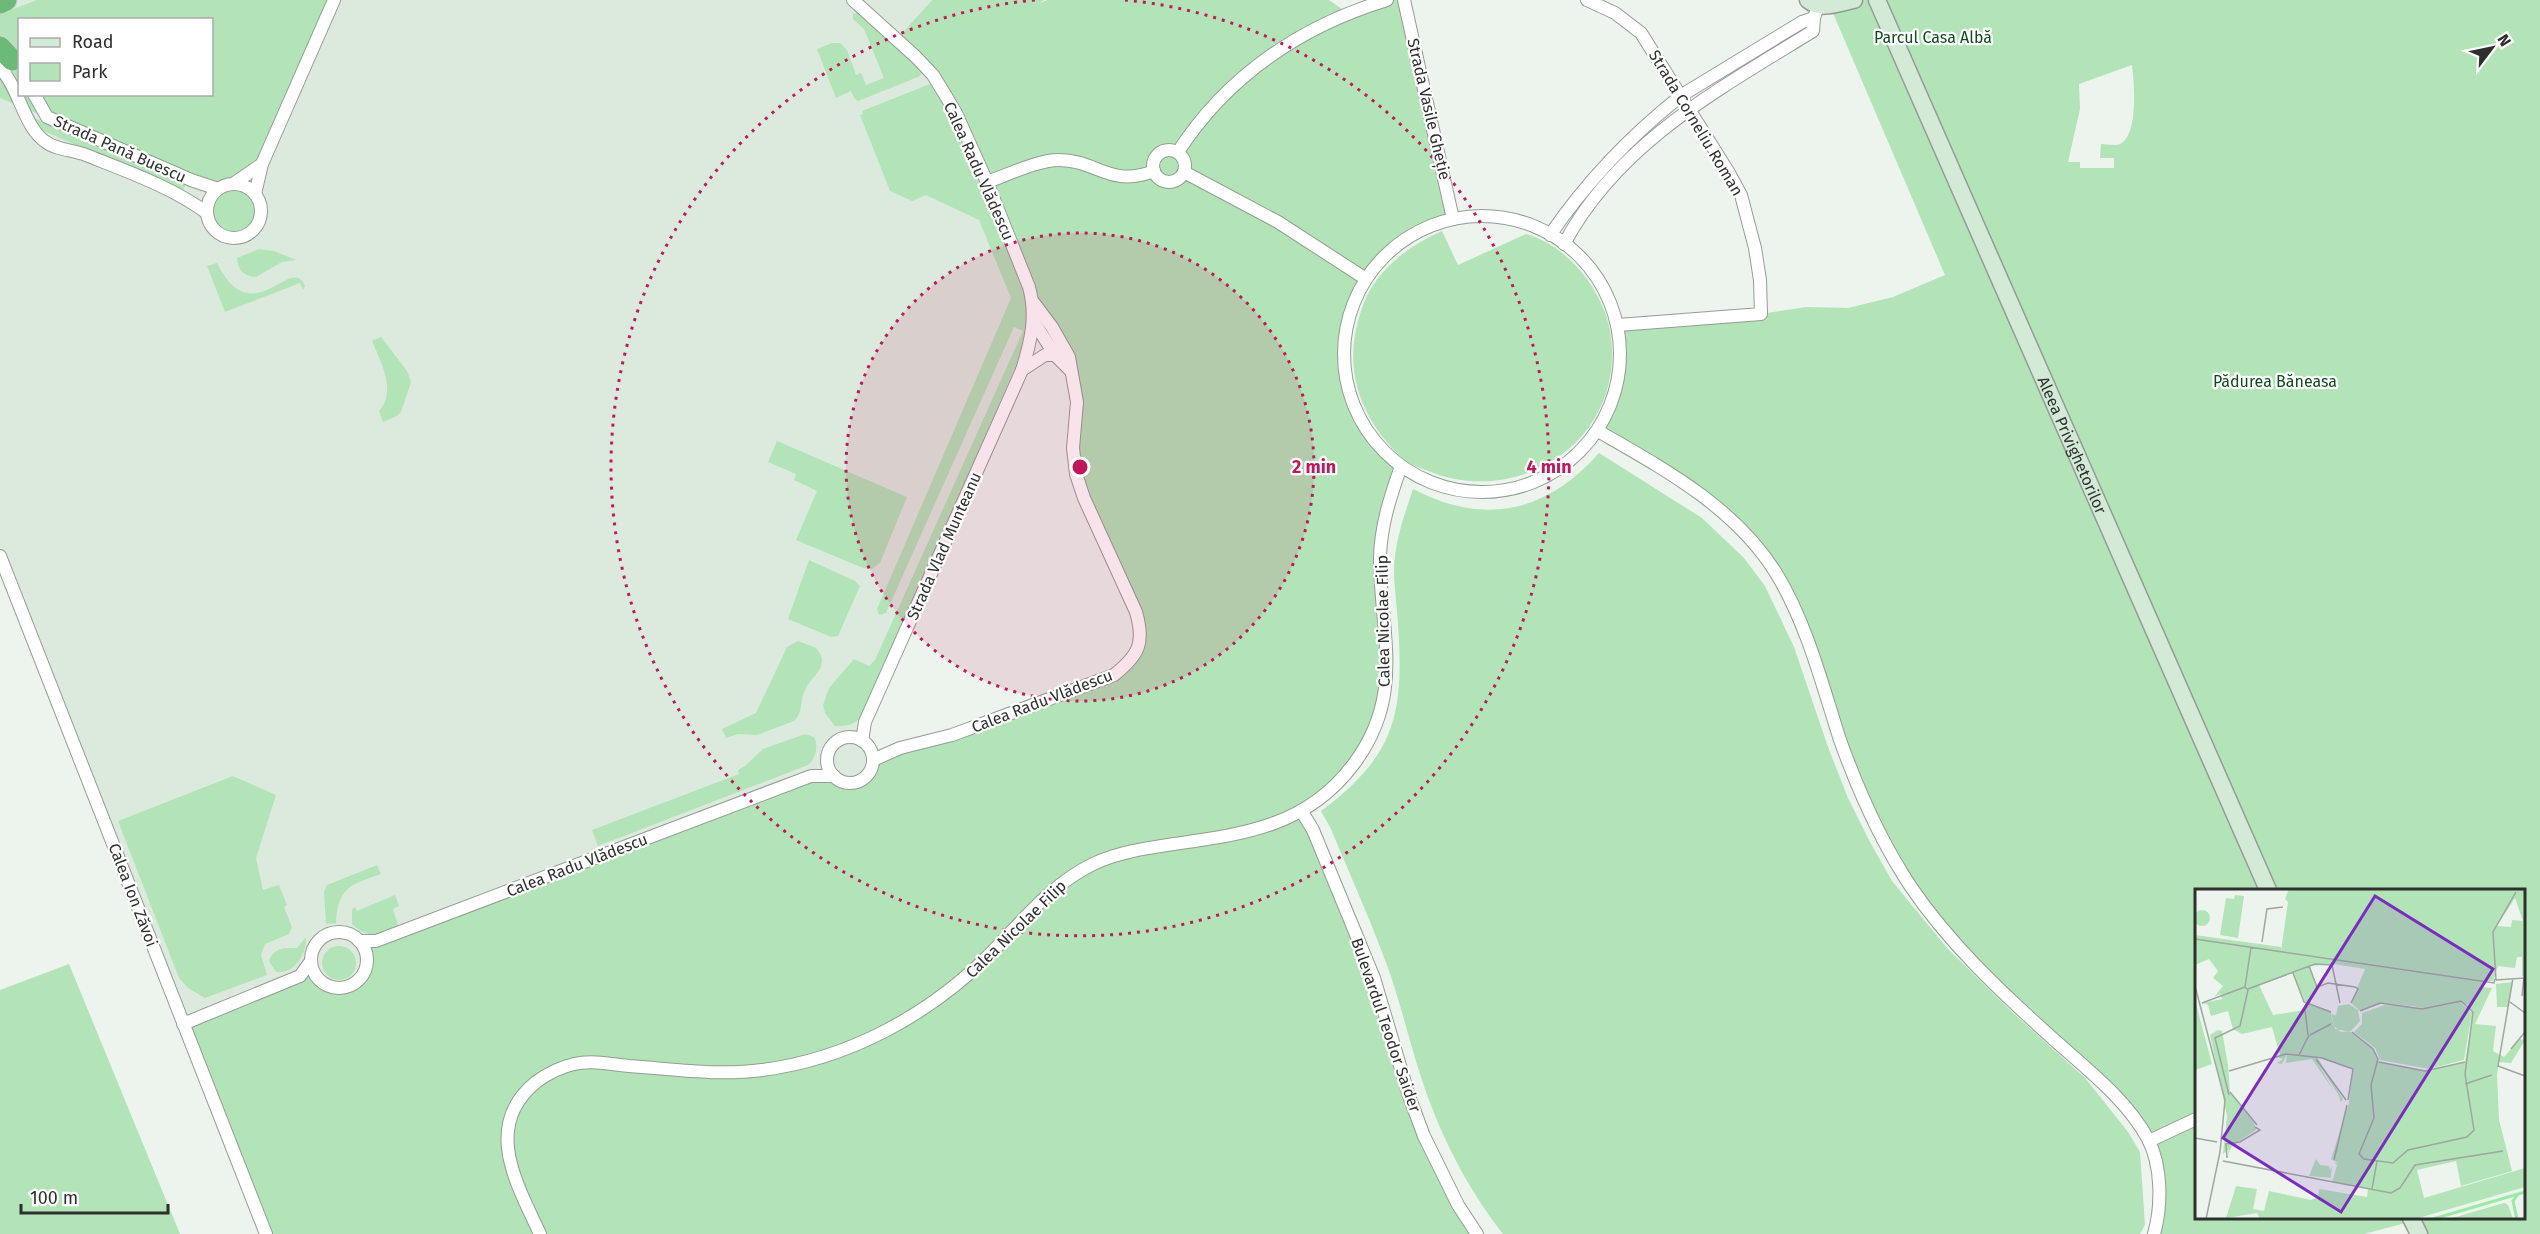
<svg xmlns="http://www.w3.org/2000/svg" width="2540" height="1234" viewBox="0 0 2540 1234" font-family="'Fira Sans',sans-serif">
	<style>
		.built { fill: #dceadd; fill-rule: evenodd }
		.green { fill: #b2e4b7; fill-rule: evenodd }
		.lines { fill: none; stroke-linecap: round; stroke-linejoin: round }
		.street-casing { stroke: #959c95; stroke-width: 14 }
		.secondary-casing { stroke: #959c95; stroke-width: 19 }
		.highway-casing { stroke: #d1d1d1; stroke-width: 23 }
		.street { stroke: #fff; stroke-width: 12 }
		.secondary { stroke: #d3ead6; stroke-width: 16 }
		.highway { stroke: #6cba78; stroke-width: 21 }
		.ring { fill: none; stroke: #c2185b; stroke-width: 3; stroke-dasharray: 3 6 }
		.labels { text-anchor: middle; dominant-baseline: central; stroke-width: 4.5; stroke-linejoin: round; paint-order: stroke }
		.park-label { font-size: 16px; fill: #0f4a1e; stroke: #fff }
		.street-label { font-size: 16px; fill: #2d302d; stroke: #fff }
		.inset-river { fill: none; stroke: #99eba4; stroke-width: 3 }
		.inset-road { fill: none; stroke: #a0a6a0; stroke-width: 1.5 }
		.view { fill: #7b2cbf; fill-opacity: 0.15; stroke: #7b2cbf; stroke-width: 3 }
		.inset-edge { fill: none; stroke: #2d302d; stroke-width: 3 }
		.centre { fill: #c2185b; stroke: #fff; stroke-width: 3 }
		.ring-label { font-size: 18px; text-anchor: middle; font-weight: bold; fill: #c2185b; stroke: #fff; stroke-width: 4.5; stroke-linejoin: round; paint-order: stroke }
	</style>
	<rect width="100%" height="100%" fill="#ecf4ed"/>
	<path class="built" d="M 6,0 L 932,0 L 897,39 L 944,93 L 1031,343 L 862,741 L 871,752 L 873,760 L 866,776 L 855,783 L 846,783 L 838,779 L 829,769 L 362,945 L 367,959 L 366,969 L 360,979 L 352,985 L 336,988 L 328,986 L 320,980 L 314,971 L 183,1024 L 0,556 L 0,3 ZM 20,20 L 212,20 L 212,94 L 20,94 Z"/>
	<g class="green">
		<path d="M 37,0 L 334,0 L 262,164 L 233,184 L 218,189 L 0,98 L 0,14 ZM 20,20 L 212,20 L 212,94 L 20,94 Z"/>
		<path d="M 932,0 L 1044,0 L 1040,3 L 1047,0 L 1329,0 L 1346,12 L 1387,0 L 1404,0 L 1453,219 C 1371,240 1321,327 1353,407 C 1363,431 1383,450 1400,469 L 1385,514 L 1387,686 L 1362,752 L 1303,812 L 1374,978 L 1409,1096 L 1477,1234 L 266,1234 L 183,1024 L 313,971 C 332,1005 381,980 362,945 L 829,769 L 842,782 C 862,787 875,772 871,752 L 900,748 L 1127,665 L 1141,630 L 1076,474 L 1072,374 L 1034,303 L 956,113 L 897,39 Z"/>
		<path d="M 1808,0 L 2540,0 L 2540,1234 L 2419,1234 L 2413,1221 L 2364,1234 L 2154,1234 L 2159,1188 L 2138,1124 L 1969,958 L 1886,844 L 1789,598 L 1728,517 L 1598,431 C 1619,397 1622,363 1618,325 L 1761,314 L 1806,307 L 1848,308 L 1893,297 L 1945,275 L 1830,6 ZM 2132,65 C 2134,82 2139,135 2120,144 C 2115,146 2107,144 2101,144 L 2100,158 L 2114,158 L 2114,168 L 2080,168 L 2080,162 L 2068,162 L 2080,109 L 2079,84 ZM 2196,890 L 2524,890 L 2524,1218 L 2196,1218 Z"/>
		<path d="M 861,11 L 923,72 L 918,77 L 858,101 L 854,98 L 851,91 L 836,98 L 817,49 L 832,43 L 840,43 L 847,50 L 856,75 L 861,73 L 866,85 L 884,78 L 864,29 L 853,19 L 853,14 Z"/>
		<path d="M 930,84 L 964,139 L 1030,301 L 1030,323 L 1022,352 L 863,714 C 857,724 846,727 835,726 L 825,713 L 823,705 L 829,688 L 854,659 L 869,666 L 875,660 L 1023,331 L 1014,327 L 886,613 L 879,615 L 877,609 L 1011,298 L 979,220 L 926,195 L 912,201 L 890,191 L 860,115 L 863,114 L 862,111 Z"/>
		<path d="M 34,118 L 186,184 L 182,192 L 24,122 Z"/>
		<circle cx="234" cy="211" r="21"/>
		<path d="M 1442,231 L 1458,265 L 1526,234 C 1564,245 1593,279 1606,315 C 1613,337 1614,360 1609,382 C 1592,460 1504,501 1431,472 C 1423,469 1413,466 1406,461 C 1393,451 1379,434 1371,420 C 1351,385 1348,349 1361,311 C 1373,272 1406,247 1442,231 Z"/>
		<path d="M 259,249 L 274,251 L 296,260 L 282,262 L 256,277 C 243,276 238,270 237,258 Z"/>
		<path d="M 217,263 C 253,335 291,252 305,286 L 303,290 L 300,283 L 225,312 L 207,266 Z"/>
		<path d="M 381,337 L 407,371 L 411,382 L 401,412 L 397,416 L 383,422 L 379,411 C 397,392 381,362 372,341 Z"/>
		<path d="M 777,441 L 907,497 L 880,563 L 872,569 L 863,568 L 796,540 L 817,491 L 794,480 L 796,474 L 768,462 Z"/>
		<path d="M 1599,453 L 1702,518 L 1744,558 L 1765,586 L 1794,647 L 1828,747 L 1848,798 L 1870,842 L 1892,881 L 1948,949 L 2011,1011 L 2086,1079 L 2128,1132 L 2140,1152 L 2145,1225 L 2140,1234 L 1503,1234 C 1467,1188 1439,1133 1421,1077 C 1409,1041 1401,1004 1388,968 C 1371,921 1350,875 1331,829 L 1321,811 C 1396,755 1404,714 1398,624 C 1397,606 1394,587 1394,569 C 1395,541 1404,516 1413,489 C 1484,526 1546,513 1599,453 Z"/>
		<path d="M 809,560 L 855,581 L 860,586 L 838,636 L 831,637 L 788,619 Z"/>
		<path d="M 798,641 L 816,648 C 819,652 822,655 822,661 C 822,672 809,680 805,690 C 799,702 804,711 794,721 L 757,735 L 738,734 L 726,738 L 722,729 L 756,713 L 787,647 Z"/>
		<path d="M 805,734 L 814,737 C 819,746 816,758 808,765 L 598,846 L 592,830 L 739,774 L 738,770 L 745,766 L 763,749 Z"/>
		<path d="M 233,776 L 276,795 L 256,858 L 263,890 L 279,885 L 287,905 L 284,907 L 292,927 L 289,934 L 265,944 L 261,955 L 267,975 L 205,998 L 188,988 L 179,978 L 118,821 Z"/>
		<path d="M 377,865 L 381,874 C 350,885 338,887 336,923 L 326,924 L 324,892 L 327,885 Z"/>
		<path d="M 395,895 L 399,906 L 393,909 L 399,928 C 380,934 368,940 352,924 L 352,909 L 355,907 L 357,911 Z"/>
		<path d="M 306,937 C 307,954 295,974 276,972 L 269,961 C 274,947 284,948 297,948 Z"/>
		<circle cx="339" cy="963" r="17"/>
		<path d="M 69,964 L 180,1234 L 0,1234 L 0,990 Z"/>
	</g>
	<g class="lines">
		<g class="street-casing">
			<g id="street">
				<path d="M 853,0 L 916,57 L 933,75 L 944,93 L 956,113 L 987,182 L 1029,287 C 1037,316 1031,341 1022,370 L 865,722 L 862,741"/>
				<path d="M 1404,0 L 1453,219"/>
				<path d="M 1587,0 L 1615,13 L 1641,33 L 1729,173 L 1741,195 L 1755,248 L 1760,280 L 1761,314 L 1618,325"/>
				<path d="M 0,68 C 20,89 24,128 46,142 C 56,150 74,150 86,155 C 126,171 172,187 207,213"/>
				<path d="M 34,94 L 47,117 L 191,180 L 218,189"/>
				<circle cx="1169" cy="166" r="16"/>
				<path d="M 1178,152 C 1227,76 1301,26 1387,0"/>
				<path d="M 1184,172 L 1278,222 L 1366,279"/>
				<path d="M 987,182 C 1007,175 1038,160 1059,160 C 1097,160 1110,188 1154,171"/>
				<path d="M 233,184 L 262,164"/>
				<circle cx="234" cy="211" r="27"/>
				<path d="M 255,194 L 262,164 L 334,0"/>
				<circle cx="1482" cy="354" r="138"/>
				<path d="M 1550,235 C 1587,181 1630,136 1682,95 L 1802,22 L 1814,18"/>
				<path d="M 1564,244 C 1618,143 1719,89 1813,31 L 1814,18 L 1818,6"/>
				<path d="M 1034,322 L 1055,355 L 1070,370"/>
				<path d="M 1022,370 L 1045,355 L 1055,355"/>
				<path d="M 1598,431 C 1664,469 1735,507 1776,573 C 1807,624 1822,684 1840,740 C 1858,790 1881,842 1911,887 C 1949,943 2000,991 2050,1036 C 2084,1067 2126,1098 2148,1139 C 2162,1166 2162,1206 2154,1234"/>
				<path d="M 0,556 L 266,1234"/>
				<circle cx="850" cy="760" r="23"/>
				<path d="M 873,760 L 900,748 L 952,735 L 1114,675 C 1139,655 1145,643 1136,612 L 1084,498 L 1076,474 L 1073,448 L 1077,402 L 1069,357 L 1052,327 L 1034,303"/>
				<path d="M 1302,812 L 1313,830 L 1374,978 L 1409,1096 L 1424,1136 L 1458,1205 L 1477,1234"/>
				<circle cx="339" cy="960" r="28"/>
				<path d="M 359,941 L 376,941 L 811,776 L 834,776"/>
				<path d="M 183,1024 L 300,976 L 311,961"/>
				<path d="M 2149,1141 L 2196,1119"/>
				<path d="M 540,1234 C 517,1184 482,1126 536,1082 C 547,1074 561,1067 574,1064 C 592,1060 611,1064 629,1066 C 674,1069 717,1076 762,1070 C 848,1059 927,1016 988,956 C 1021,923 1050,885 1093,864 C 1118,852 1147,848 1174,844 C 1245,834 1307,826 1353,765 C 1406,695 1380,635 1380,557 C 1381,525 1390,498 1400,469"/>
			</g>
		</g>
		<g class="secondary-casing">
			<g id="secondary">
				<path d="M 1808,0 C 1821,11 1838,3 1854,0"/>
				<path id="s1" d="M 1877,0 L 2268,890"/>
				<path d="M 2411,1218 L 2419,1234"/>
			</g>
		</g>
		<g class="highway-casing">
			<g id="highway">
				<path d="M 0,3 L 6,0"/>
				<path d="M 0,47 L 12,60"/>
			</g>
		</g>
		<use href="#street" class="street"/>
		<use href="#secondary" class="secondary"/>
		<use href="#highway" class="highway"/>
	</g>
	<circle cx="1080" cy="467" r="234" fill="#c2185b" fill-opacity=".12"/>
	<g class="ring">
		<circle cx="1080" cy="467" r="234"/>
		<path d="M1125 0A469 469 0 1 1 1035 0"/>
	</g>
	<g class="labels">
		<g class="park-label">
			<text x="1933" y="37">Parcul Casa Albă</text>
			<text x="2275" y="381">Pădurea Băneasa</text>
		</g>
		<g class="street-label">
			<text transform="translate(1429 109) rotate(77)">Strada Vasile Gheție</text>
			<text transform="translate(1696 123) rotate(59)">Strada Corneliu Roman</text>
			<text transform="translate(120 149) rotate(24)">Strada Pană Buescu</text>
			<text transform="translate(979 171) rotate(66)">Calea Radu Vlădescu</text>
			<text stroke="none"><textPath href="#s1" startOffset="486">Aleea Privighetorilor</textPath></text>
			<text transform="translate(944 546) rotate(-66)">Strada Vlad Munteanu</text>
			<text transform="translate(1383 621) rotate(-91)">Calea Nicolae Filip</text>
			<text transform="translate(1042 701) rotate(-21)">Calea Radu Vlădescu</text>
			<text transform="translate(577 865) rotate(-21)">Calea Radu Vlădescu</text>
			<text transform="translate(133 895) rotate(69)">Calea Ion Zăvoi</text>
			<text transform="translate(1016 929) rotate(-44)">Calea Nicolae Filip</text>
			<text transform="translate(1386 1025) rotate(71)">Bulevardul Teodor Saider</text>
		</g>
	</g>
	<g transform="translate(2195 889)">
		<rect width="330" height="330" fill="#ecf4ed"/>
		<path d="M 94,0 L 330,0 L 330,87 L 327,87 L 327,68 L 322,68 L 320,79 L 303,77 L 298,92 L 289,92 L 287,98 L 297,99 L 280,135 L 301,137 L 298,162 L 309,168 L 325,150 L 330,151 L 316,174 L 304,173 L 302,186 L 304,231 L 317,282 L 266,297 L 261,272 L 222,281 L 229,309 L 330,279 L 330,298 L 220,330 L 65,330 L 62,324 L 31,329 L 41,297 L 62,300 L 58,320 L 69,322 L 74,302 L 116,311 L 123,308 L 124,300 L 172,308 L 173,300 L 137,293 L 142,276 L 139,274 L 143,274 L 136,270 L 154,214 L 158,180 L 122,168 L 148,210 L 146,213 L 143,205 L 121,171 L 139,202 L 117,170 L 91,174 L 92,165 L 87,175 L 82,174 L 88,170 L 83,168 L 85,166 L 77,138 L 47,145 L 38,140 L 33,122 L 16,127 L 13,116 L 8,114 L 27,110 L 25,105 L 19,108 L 28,97 L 18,89 L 23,82 L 14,70 L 0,76 L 0,46 L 86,58 L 86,62 L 93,13 L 90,10 ZM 320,9 L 328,32 L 317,31 L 316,38 L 302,37 ZM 138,75 L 170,80 L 156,114 L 165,122 L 189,114 L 231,119 L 190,116 L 167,124 L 167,135 L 159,143 L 180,159 L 185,171 L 234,180 L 269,171 L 277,124 L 266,114 L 273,116 L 278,127 L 270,173 L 230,182 L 184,173 L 177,158 L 157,143 L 140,140 L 136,123 L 112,115 L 122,98 L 115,77 ZM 98,84 L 111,115 L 110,121 L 78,126 L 64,96 ZM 40,6 L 49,7 L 43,49 L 25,46 L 31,9 L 39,10 ZM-1 29a8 8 0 1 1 16 0a8 8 0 1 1-16 0ZM 317,93 L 314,118 L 302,118 L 301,95 ZM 0,111 L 17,175 L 0,181 ZM 154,115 L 163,121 L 165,132 L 156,142 L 146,143 L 139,137 L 136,125 L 141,126 L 143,117 ZM 23,141 L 27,142 L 33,176 L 35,203 L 59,234 L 61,241 L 37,257 L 32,268 L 34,260 L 28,265 L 32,227 L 15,146 ZM 121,270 L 125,276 L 134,277 L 135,281 L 137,277 L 136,289 L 114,287 ZM 309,314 L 313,316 L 318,330 L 254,330 Z" fill="#b2e4b7" fill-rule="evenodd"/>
		<path class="inset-river" d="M 238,330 L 330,303M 322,330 L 318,312 L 323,305"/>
		<path class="inset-road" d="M 0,50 L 299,94 L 300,90M 67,53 L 72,20 L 88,18M 137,76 L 145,114M 114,77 L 122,98M 98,84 L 109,113 L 136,123M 318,89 L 303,177 L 330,187M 301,91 L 298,43 L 321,3M 301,91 L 330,89M 0,97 L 30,211 L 25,263 L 11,330M 53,100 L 120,75 L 137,76M 327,107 L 329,88M 315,113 L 330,124M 7,114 L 50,98M 165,122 L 185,114 L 227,120 L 266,112M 157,143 L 178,160 L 183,170 L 176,196 L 179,229 L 164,265 L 169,270 L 198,274 L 213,261 L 272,248 L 279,241 L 270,185 L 278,123 L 266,112M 113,146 L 110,121 L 122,98 L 133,94 L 160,98 L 163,100 L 156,114M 115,146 L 136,135M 316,160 L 330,143M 104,166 L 114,146 L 113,149M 127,169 L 158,180 L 153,211M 121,170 L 151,211M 184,173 L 230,182 L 270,173M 34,182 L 91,165 L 128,169M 270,195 L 297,186M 35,203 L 62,236M 34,206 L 20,149 L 45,137 L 53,101 L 50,98 L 56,58M 0,249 L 22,253M 32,269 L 31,255 L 45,253 L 65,241 L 60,238M 139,271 L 152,216M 28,272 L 196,304 L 205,299 L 220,276 L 308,262M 177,300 L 182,272"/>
		<path class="view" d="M 180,7 L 298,80 L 146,323 L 28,249 Z"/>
		<rect width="330" height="330" class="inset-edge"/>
	</g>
	<circle cx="1080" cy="467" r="9" class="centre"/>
	<g class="ring-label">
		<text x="1314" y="473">2 min</text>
		<text x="1549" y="473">4 min</text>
	</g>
	<rect x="18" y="18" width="195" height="78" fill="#ffffff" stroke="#abacab" stroke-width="1.5"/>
	<rect x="30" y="38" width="30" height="9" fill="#d3ead6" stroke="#abacab" stroke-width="1.5"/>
	<text x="72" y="48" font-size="18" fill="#2d302d">Road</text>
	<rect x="30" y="63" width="30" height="18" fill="#b2e4b7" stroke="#abacab" stroke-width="1.5"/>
	<text x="72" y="78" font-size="18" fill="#2d302d">Park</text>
	<g transform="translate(2492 48) rotate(58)" stroke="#ffffff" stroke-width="4.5" paint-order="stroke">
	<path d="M0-4.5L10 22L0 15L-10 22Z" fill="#2d302d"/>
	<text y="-9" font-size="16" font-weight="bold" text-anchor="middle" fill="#2d302d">N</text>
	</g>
	<path d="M21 1204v9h147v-9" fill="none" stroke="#2d302d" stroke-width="3"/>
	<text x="30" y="1204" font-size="18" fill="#2d302d" stroke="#ffffff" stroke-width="4.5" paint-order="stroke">100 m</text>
</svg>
